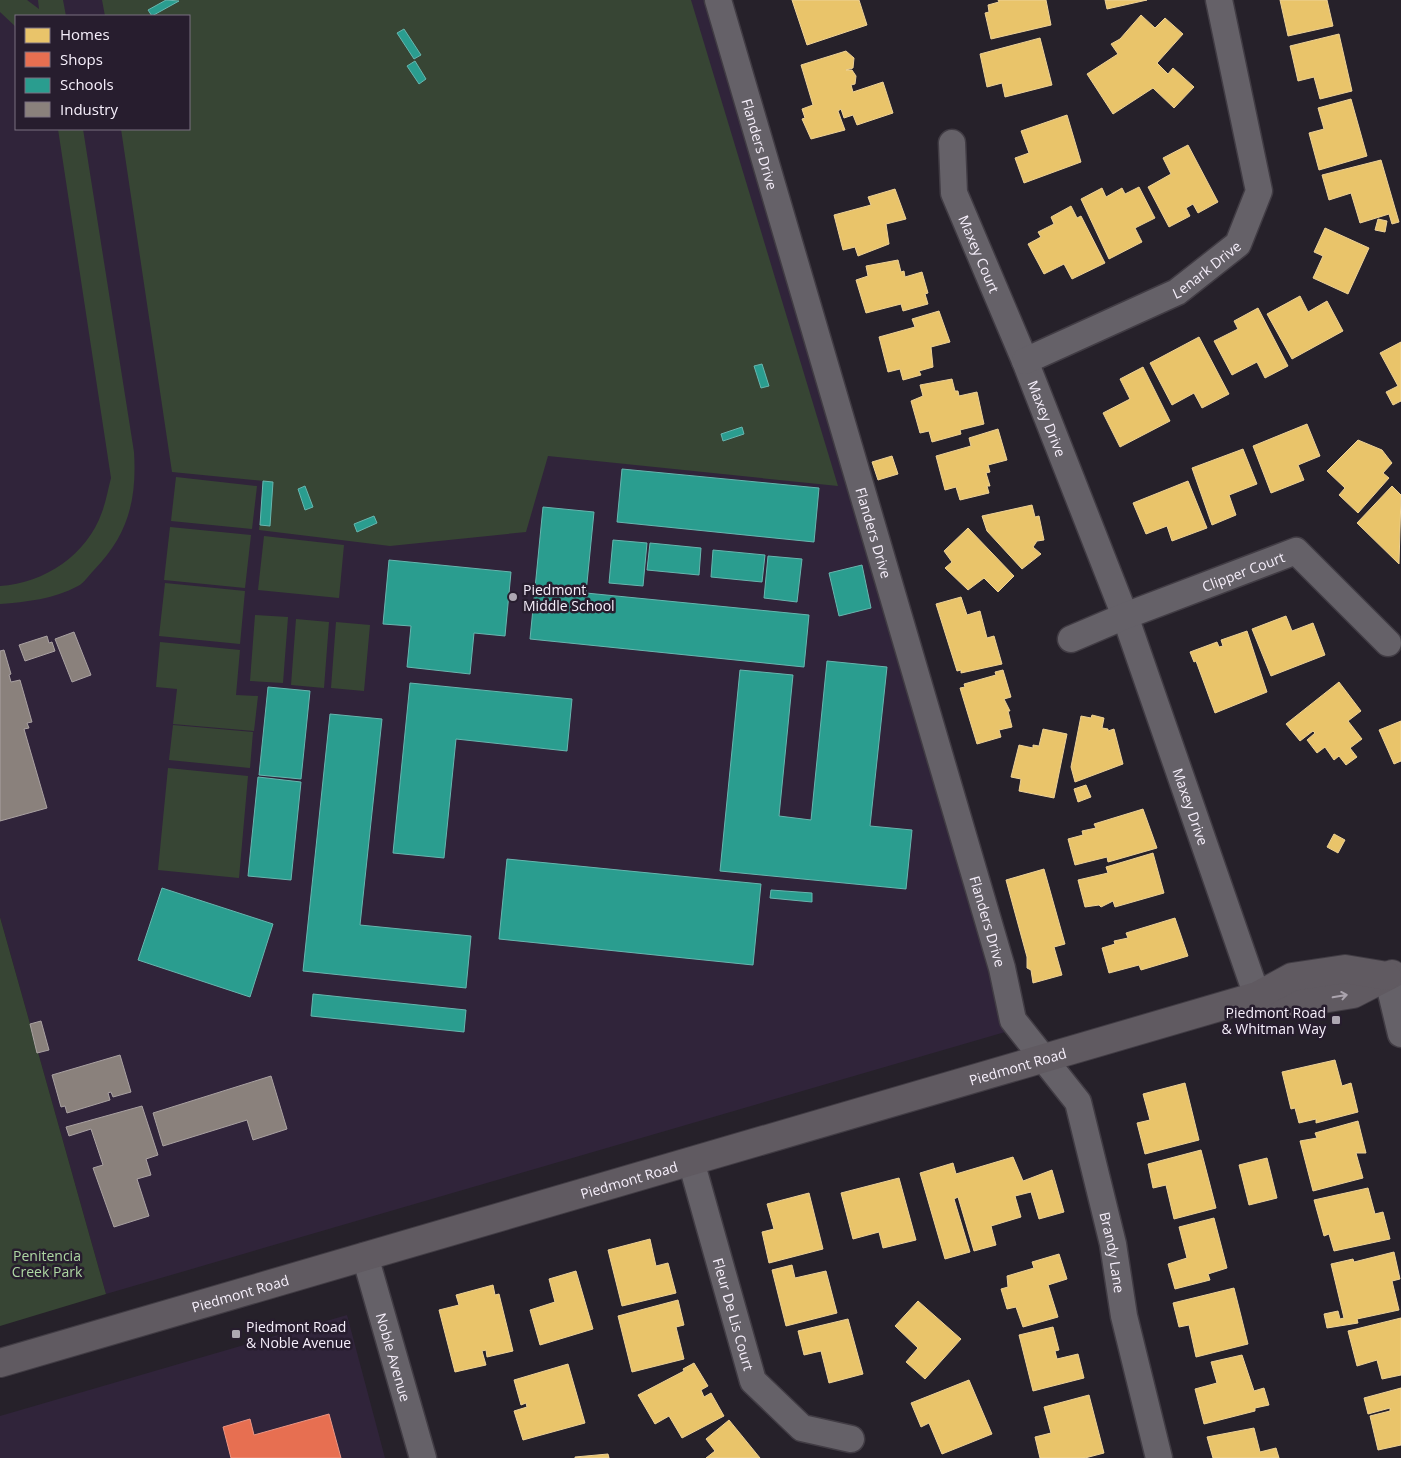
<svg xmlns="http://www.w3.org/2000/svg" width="1401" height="1458" viewBox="0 0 1401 1458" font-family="'Open Sans',sans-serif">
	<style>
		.built { fill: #30243a; fill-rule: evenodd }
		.green { fill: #374534 }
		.homes { fill: #e9c46a; stroke: #edd196 }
		.shops { fill: #e76f51; stroke: #ec9584 }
		.schools { fill: #2a9d8f; stroke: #67b6af }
		.industry { fill: #8a817c; stroke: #aaa2a2 }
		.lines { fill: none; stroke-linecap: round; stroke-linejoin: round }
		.street-casing { stroke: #413c44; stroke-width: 29 }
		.secondary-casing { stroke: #413c44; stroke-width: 30 }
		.street { stroke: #656168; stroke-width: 26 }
		.secondary { stroke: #605a61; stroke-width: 28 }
		.oneway { stroke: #aba4ae }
		.poi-dot { fill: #ada7b2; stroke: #271d2e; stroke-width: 2 }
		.labels { text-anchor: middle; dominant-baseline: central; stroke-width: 5; stroke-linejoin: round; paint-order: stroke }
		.street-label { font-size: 14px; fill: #f6effb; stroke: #271d2e }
		.poi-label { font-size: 14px; fill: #f6effb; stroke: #271d2e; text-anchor: start }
		.park-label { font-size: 14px; fill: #aed8a3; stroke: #271d2e }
	</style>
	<rect width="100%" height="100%" fill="#26212a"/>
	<g class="built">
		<path d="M 0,0 L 704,0 L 1012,1030 L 106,1294 L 0,917 ZM 16,16 L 189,16 L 189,129 L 16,129 Z"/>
		<path d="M 347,1315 L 385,1458 L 0,1458 L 0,1416 Z"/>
	</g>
	<g class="green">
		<path d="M 0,0 L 27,0 L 39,9 L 38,0 L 63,0 L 66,16 L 16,16 L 16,27 L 0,12 Z"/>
		<path d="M 102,0 L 691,0 L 838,486 L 548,456 L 526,532 L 390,546 L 259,530 L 264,481 L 172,472 L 121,129 L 189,129 L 189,16 L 105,16 Z"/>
		<path d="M 58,129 L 83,129 L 134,452 C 137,500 128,535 94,570 C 89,575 84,583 78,586 C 54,599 26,602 0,604 L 0,586 C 45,583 87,555 102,512 C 106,502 108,489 111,478 Z"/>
		<path d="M 176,477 L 257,486 L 252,529 L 171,521 Z"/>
		<path d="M 170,527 L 251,535 L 245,588 L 164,580 Z"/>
		<path d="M 264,536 L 344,545 L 339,598 L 258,590 Z"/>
		<path d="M 165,583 L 245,591 L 240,644 L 159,636 Z"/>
		<path d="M 255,615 L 288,617 L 283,683 L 250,681 Z"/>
		<path d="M 296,619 L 329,622 L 324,688 L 291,685 Z"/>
		<path d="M 336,622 L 370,625 L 364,691 L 331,688 Z"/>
		<path d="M 160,642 L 240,650 L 236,695 L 258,696 L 254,731 L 173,724 L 177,689 L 156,687 Z"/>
		<path d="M 173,725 L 253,732 L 250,768 L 169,760 Z"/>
		<path d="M 168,768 L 248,776 L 239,878 L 158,870 Z"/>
		<path d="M 0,917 L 106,1294 L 0,1326 Z"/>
	</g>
	<g class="homes">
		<path d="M 792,0 L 859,0 L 867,25 L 807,45 Z"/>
		<path d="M 998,0 L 1046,0 L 1051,25 L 991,39 L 985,13 L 989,12 L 988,5 L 999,2 Z"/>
		<path d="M 1105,0 L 1147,0 L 1107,9 Z"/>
		<path d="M 1280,0 L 1327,0 L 1333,26 L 1288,36 Z"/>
		<path d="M 1141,15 L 1155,28 L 1165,18 L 1183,34 L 1157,63 L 1168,74 L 1173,68 L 1194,87 L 1174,108 L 1153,88 L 1113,114 L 1087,74 L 1118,54 L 1111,44 L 1120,39 Z"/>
		<path d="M 1339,34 L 1352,91 L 1320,99 L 1314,77 L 1298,81 L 1290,46 Z"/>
		<path d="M 1040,38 L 1052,85 L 1005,97 L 1002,83 L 987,87 L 980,54 Z"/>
		<path d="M 846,51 L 854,58 L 853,68 L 846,70 L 852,70 L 856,76 L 855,84 L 851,85 L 853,92 L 883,82 L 893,113 L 857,125 L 853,115 L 844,118 L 841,109 L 838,111 L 845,130 L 811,139 L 802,119 L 805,118 L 802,109 L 813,105 L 801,65 Z"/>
		<path d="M 1351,99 L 1367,156 L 1319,170 L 1309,133 L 1324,129 L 1318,108 Z"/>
		<path d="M 1067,115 L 1081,162 L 1024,183 L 1015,158 L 1029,153 L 1021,131 Z"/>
		<path d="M 1188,145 L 1218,202 L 1198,213 L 1193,204 L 1186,208 L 1190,216 L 1169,227 L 1148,187 L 1171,174 L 1163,158 Z"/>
		<path d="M 1381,160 L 1399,222 L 1392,224 L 1389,214 L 1360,223 L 1351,193 L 1329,200 L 1322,175 Z"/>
		<path d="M 1139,187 L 1155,218 L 1135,228 L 1142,242 L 1109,259 L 1081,199 L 1102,188 L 1106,197 L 1122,188 L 1125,194 Z"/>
		<path d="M 895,189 L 906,219 L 886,224 L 889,244 L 858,256 L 855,247 L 843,250 L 834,215 L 871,205 L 868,197 Z"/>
		<path d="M 1071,206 L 1077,218 L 1081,216 L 1105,263 L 1072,279 L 1064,264 L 1044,274 L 1028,244 L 1041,237 L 1038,232 L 1054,224 L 1051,217 Z"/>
		<path d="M 1378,219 L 1387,221 L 1385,232 L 1375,230 Z"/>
		<path d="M 1325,228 L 1369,248 L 1348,294 L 1313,278 L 1323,256 L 1314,252 Z"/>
		<path d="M 898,260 L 901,272 L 904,271 L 905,277 L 922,272 L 928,293 L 925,294 L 928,304 L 903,311 L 901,304 L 866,313 L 856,280 L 868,276 L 866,266 Z"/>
		<path d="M 1300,296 L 1308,312 L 1327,301 L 1343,331 L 1292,359 L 1267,314 Z"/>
		<path d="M 1258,308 L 1288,366 L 1265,378 L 1257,362 L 1232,375 L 1214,341 L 1238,329 L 1234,321 Z"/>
		<path d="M 939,311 L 950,342 L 931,347 L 933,367 L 919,371 L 921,375 L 903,380 L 900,369 L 888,372 L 879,337 L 915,327 L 912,319 Z"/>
		<path d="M 1199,337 L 1229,394 L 1202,408 L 1194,393 L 1172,405 L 1150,363 Z"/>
		<path d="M 1401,342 L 1401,401 L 1393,405 L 1386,392 L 1398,386 L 1380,353 Z"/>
		<path d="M 1143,367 L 1170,421 L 1120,447 L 1103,413 L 1130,399 L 1120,379 Z"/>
		<path d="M 952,379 L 955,391 L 958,391 L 959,396 L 977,392 L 984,424 L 960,430 L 961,434 L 932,442 L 929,431 L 920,433 L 911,401 L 923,396 L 920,385 Z"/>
		<path d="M 1307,424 L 1320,456 L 1298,465 L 1304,480 L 1271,493 L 1253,446 Z"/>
		<path d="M 998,429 L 1007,460 L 988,465 L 990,472 L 986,473 L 990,486 L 987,486 L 989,493 L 960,500 L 956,487 L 945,490 L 936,456 L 971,446 L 969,438 Z"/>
		<path d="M 1358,440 L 1382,450 L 1392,463 L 1383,473 L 1389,478 L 1358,513 L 1339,495 L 1345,488 L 1327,471 Z"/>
		<path d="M 1243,449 L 1257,484 L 1229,495 L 1236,515 L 1212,525 L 1192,468 Z"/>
		<path d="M 892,456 L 898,474 L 878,480 L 872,462 Z"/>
		<path d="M 1188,481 L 1207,528 L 1172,541 L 1167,526 L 1146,534 L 1133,503 Z"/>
		<path d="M 1392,486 L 1401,495 L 1399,564 L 1357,523 Z"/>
		<path d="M 1032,505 L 1035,517 L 1039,516 L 1044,540 L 1037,541 L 1033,547 L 1041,554 L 1022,569 L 987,531 L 982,516 Z"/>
		<path d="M 968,528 L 1014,576 L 998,592 L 984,578 L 968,590 L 945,568 L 952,562 L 944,551 Z"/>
		<path d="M 961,597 L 967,615 L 980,611 L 987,638 L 994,636 L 1002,664 L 961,673 L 961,670 L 957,671 L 936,604 Z"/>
		<path d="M 1286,616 L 1292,631 L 1313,623 L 1325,655 L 1271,676 L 1252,629 Z"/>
		<path d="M 1247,631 L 1267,692 L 1215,713 L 1196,661 L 1194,662 L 1190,652 L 1217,642 L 1219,647 L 1223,646 L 1221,640 Z"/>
		<path d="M 1003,670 L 1011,697 L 1004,699 L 1010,711 L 1008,711 L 1012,727 L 999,730 L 1001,737 L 977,744 L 960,688 L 965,687 L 964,684 L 996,675 L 995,672 Z"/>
		<path d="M 1339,682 L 1361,711 L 1348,721 L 1362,739 L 1350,748 L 1357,757 L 1346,765 L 1339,756 L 1334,760 L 1325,747 L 1317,753 L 1307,740 L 1315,733 L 1313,731 L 1300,741 L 1286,724 Z"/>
		<path d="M 1092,715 L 1104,718 L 1102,728 L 1108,729 L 1108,731 L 1114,729 L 1123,764 L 1075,782 L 1071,767 L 1081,716 L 1091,718 Z"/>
		<path d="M 1401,721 L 1401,761 L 1394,764 L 1379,730 Z"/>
		<path d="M 1043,729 L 1067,734 L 1054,798 L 1019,791 L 1021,779 L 1011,777 L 1019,745 L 1033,748 L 1033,745 L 1039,746 Z"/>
		<path d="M 1086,785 L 1091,797 L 1078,802 L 1074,789 Z"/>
		<path d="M 1143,809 L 1157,848 L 1108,862 L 1107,857 L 1075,865 L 1068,839 L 1083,835 L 1082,831 L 1096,828 L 1094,824 Z"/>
		<path d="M 1334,834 L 1345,840 L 1338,853 L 1327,847 Z"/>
		<path d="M 1153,853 L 1164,893 L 1115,907 L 1113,901 L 1101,907 L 1099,905 L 1085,907 L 1078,880 L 1108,873 L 1106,867 Z"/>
		<path d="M 1044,869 L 1065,944 L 1054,947 L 1062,975 L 1033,983 L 1031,970 L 1027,968 L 1027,957 L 1006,880 Z"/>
		<path d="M 1175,918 L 1188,956 L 1141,970 L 1139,965 L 1109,973 L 1102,948 L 1115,944 L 1114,941 L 1128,938 L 1126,933 Z"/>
		<path d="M 1335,1060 L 1342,1086 L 1351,1083 L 1358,1112 L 1316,1123 L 1316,1119 L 1299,1123 L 1295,1108 L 1291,1109 L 1282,1072 Z"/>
		<path d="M 1185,1083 L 1199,1140 L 1145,1154 L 1137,1123 L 1150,1120 L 1143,1094 Z"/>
		<path d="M 1358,1121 L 1366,1153 L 1356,1153 L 1363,1178 L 1313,1191 L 1300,1141 L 1317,1138 L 1315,1133 Z"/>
		<path d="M 1201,1150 L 1216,1208 L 1174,1219 L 1166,1185 L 1153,1188 L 1148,1164 Z"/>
		<path d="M 1013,1157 L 1023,1181 L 1052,1170 L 1064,1212 L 1039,1219 L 1031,1192 L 1015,1196 L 1021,1217 L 991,1226 L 996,1245 L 974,1251 L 958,1197 L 954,1199 L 970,1252 L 945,1259 L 920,1173 L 953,1163 L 956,1174 Z"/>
		<path d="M 1267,1158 L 1277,1198 L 1249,1205 L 1239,1165 Z"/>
		<path d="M 899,1178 L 916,1240 L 883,1248 L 879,1232 L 853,1239 L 841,1193 Z"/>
		<path d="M 1368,1188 L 1375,1214 L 1383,1212 L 1390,1239 L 1334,1251 L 1329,1234 L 1324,1236 L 1314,1200 Z"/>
		<path d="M 809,1193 L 823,1249 L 769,1263 L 762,1232 L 774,1229 L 767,1204 Z"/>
		<path d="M 1214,1218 L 1227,1268 L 1208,1274 L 1210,1280 L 1175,1289 L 1168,1264 L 1187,1258 L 1179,1227 Z"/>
		<path d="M 650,1239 L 656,1266 L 668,1263 L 676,1293 L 622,1306 L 608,1250 Z"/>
		<path d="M 1394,1252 L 1400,1279 L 1392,1281 L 1399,1310 L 1357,1319 L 1358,1323 L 1327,1328 L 1324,1314 L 1338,1311 L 1340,1319 L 1344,1318 L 1331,1264 L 1353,1259 L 1354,1262 Z"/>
		<path d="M 1059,1254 L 1067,1279 L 1048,1285 L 1058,1317 L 1023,1327 L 1016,1307 L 1007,1309 L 1001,1289 L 1008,1287 L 1007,1276 L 1034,1268 L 1032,1262 Z"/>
		<path d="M 792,1265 L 795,1278 L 826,1271 L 837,1313 L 786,1326 L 772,1270 Z"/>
		<path d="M 576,1271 L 593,1329 L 540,1345 L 530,1310 L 555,1302 L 549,1279 Z"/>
		<path d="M 493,1285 L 495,1295 L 499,1294 L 513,1351 L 487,1357 L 486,1350 L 482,1351 L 486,1365 L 455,1372 L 439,1310 L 459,1305 L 456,1295 Z"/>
		<path d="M 1234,1288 L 1248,1344 L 1196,1357 L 1189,1325 L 1179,1327 L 1173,1303 Z"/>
		<path d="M 678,1300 L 684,1325 L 676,1327 L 684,1359 L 632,1372 L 618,1316 Z"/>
		<path d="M 918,1301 L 961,1339 L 925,1379 L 906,1362 L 918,1348 L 895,1326 Z"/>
		<path d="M 1401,1318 L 1401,1375 L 1382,1379 L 1377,1360 L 1357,1366 L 1348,1331 Z"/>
		<path d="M 848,1319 L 863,1374 L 829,1383 L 821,1351 L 804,1355 L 798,1331 Z"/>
		<path d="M 1053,1327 L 1059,1350 L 1055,1351 L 1057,1359 L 1078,1354 L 1084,1378 L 1033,1391 L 1019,1335 Z"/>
		<path d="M 1242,1355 L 1254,1391 L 1264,1388 L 1269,1405 L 1255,1408 L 1255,1411 L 1204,1424 L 1195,1389 L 1217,1383 L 1211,1362 Z"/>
		<path d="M 694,1363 L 708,1386 L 701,1390 L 704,1397 L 711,1393 L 724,1416 L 682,1438 L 669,1416 L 655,1424 L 638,1395 L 684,1371 L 683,1369 Z"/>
		<path d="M 568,1364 L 585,1423 L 523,1440 L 514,1411 L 527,1407 L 526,1403 L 521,1405 L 514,1380 Z"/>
		<path d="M 969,1380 L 992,1434 L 942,1454 L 929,1423 L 921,1427 L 911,1403 Z"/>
		<path d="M 1401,1388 L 1401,1445 L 1378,1450 L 1370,1416 L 1390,1411 L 1390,1408 L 1368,1414 L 1364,1398 Z"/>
		<path d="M 1089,1395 L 1104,1453 L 1085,1458 L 1040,1458 L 1035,1437 L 1051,1433 L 1044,1407 Z"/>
		<path d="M 729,1420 L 760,1458 L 706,1458 L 715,1451 L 706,1439 Z"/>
		<path d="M 1254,1428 L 1260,1452 L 1276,1448 L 1279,1458 L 1213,1458 L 1207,1437 Z"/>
		<path d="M 608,1454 L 609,1458 L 575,1458 L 575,1457 Z"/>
	</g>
	<path class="shops" d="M 329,1414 L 341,1458 L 231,1458 L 223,1427 L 250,1419 L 254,1435 Z"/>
	<g class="schools">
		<path d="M 166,0 L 179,1 L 152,16 L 148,10 Z"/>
		<path d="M 404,29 L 421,55 L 414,59 L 397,33 Z"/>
		<path d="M 415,61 L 426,79 L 419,84 L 407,66 Z"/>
		<path d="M 762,364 L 769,386 L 761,388 L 754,366 Z"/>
		<path d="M 742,427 L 744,434 L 723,441 L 721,434 Z"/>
		<path d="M 622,469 L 819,488 L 814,542 L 617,522 Z"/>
		<path d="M 263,481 L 273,482 L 270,526 L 260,525 Z"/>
		<path d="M 305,486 L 313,507 L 305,510 L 298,489 Z"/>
		<path d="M 543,507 L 594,512 L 586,593 L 809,615 L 804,667 L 530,639 Z"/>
		<path d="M 374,516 L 377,523 L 357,532 L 354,524 Z"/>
		<path d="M 613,540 L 647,543 L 643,586 L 609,583 Z"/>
		<path d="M 650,543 L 701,548 L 699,575 L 647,570 Z"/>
		<path d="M 713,550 L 765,555 L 762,582 L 711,577 Z"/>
		<path d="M 768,556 L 802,559 L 797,602 L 764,598 Z"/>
		<path d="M 389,560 L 511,572 L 505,636 L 474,633 L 470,674 L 407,667 L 411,626 L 383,624 Z"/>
		<path d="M 862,565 L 871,608 L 839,616 L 829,573 Z"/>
		<path d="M 827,661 L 887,667 L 870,826 L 912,830 L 906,889 L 720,871 L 740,670 L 793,675 L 779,816 L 811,820 Z"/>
		<path d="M 410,683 L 572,699 L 567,751 L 456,739 L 444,858 L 393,853 Z"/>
		<path d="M 268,687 L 310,691 L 301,779 L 259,775 Z"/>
		<path d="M 330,714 L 382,719 L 360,925 L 471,936 L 466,988 L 303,971 Z"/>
		<path d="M 258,777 L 301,782 L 291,880 L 248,876 Z"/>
		<path d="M 507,859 L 761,884 L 753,965 L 499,939 Z"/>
		<path d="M 162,888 L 273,924 L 250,997 L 138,960 Z"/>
		<path d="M 771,890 L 812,893 L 812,902 L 770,898 Z"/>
		<path d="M 313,994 L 466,1010 L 464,1032 L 311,1016 Z"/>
	</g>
	<g class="industry">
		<path d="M 74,632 L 91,675 L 72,682 L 55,639 Z"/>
		<path d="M 47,636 L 49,643 L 52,642 L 55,651 L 25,661 L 19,645 Z"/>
		<path d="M 4,650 L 11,674 L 9,675 L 11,682 L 20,680 L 32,722 L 27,723 L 29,728 L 24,729 L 47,808 L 0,821 L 0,651 Z"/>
		<path d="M 41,1021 L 49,1050 L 37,1053 L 30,1024 Z"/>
		<path d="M 120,1055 L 131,1092 L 113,1097 L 111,1092 L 108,1093 L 110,1100 L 67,1113 L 65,1106 L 61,1107 L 52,1075 Z"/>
		<path d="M 271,1076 L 287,1129 L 253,1140 L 247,1120 L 163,1146 L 153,1113 Z"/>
		<path d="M 142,1106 L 158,1155 L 146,1159 L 151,1175 L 137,1179 L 149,1216 L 114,1227 L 93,1168 L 103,1165 L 91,1129 L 69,1136 L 66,1127 Z"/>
	</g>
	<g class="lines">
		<g class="street-casing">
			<g id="street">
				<path id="s1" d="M 718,0 L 1002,968 L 1013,1020 L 1078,1102 L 1113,1244 L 1124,1316 L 1159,1458"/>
				<path id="s2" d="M 952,143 L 954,193 L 1025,361 L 1125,616 L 1257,996"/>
				<path id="s3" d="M 1025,361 L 1177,292 L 1238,244 L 1259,191 L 1219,0"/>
				<path id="s4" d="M 1071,639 L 1125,616 L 1296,551 L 1388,643"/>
				<path d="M 1387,976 L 1401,1034"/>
				<path id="s5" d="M 691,1161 L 753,1381 L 802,1428 L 851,1439"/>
				<path id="s6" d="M 365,1256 L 423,1458"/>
			</g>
		</g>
		<g class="secondary-casing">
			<g id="secondary">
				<path d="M 1257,996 L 1298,1003 L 1353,994 L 1392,974"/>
				<path id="s7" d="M 0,1363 L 1257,996 L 1292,977 L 1345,969 L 1387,976"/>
			</g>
		</g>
		<use href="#street" class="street"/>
		<use href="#secondary" class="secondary"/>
	</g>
	<defs><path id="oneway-shaft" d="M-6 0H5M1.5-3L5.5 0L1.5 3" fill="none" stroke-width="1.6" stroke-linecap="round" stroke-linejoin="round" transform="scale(1.25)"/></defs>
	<use class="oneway" href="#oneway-shaft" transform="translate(1340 996) rotate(-10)"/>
	<g class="poi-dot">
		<circle cx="513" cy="597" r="5"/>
		<rect x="1331" y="1015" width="10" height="10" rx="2.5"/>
		<rect x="231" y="1329" width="10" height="10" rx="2.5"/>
	</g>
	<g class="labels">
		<g class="street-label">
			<text stroke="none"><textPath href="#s1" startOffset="150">Flanders Drive</textPath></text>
			<text stroke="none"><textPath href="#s2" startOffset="116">Maxey Court</textPath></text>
			<text stroke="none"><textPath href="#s3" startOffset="204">Lenark Drive</textPath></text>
			<text stroke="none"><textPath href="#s2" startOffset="294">Maxey Drive</textPath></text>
			<text stroke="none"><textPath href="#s1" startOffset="555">Flanders Drive</textPath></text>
			<text stroke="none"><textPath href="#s4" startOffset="185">Clipper Court</textPath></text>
			<text stroke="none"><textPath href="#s2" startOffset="708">Maxey Drive</textPath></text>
			<text stroke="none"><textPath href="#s1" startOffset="960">Flanders Drive</textPath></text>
			<text stroke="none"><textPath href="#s7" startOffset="1060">Piedmont Road</textPath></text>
			<text stroke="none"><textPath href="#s7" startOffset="655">Piedmont Road</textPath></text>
			<text stroke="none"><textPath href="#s1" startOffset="1321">Brandy Lane</textPath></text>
			<text stroke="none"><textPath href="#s7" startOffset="250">Piedmont Road</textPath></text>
			<text stroke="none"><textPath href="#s5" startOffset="159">Fleur De Lis Court</textPath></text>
			<text stroke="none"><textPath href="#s6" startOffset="105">Noble Avenue</textPath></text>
		</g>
		<g class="poi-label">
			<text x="523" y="589">Piedmont<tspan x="523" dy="16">Middle School</tspan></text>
			<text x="1326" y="1012" text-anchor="end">Piedmont Road<tspan x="1326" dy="16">&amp; Whitman Way</tspan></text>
			<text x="246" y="1326">Piedmont Road<tspan x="246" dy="16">&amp; Noble Avenue</tspan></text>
		</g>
		<g class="park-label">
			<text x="47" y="1255">Penitencia<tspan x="47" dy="16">Creek Park</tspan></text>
		</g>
	</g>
	<rect x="15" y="15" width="175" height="115" fill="#271d2e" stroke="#7a7180"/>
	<rect x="25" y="28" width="25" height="15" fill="#e9c46a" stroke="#7a7180"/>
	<text x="60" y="40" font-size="15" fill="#f6effb">Homes</text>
	<rect x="25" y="52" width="25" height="15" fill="#e76f51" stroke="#7a7180"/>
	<text x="60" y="65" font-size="15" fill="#f6effb">Shops</text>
	<rect x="25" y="78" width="25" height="15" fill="#2a9d8f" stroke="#7a7180"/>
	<text x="60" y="90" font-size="15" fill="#f6effb">Schools</text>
	<rect x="25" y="102" width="25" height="15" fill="#8a817c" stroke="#7a7180"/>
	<text x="60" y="115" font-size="15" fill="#f6effb">Industry</text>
</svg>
